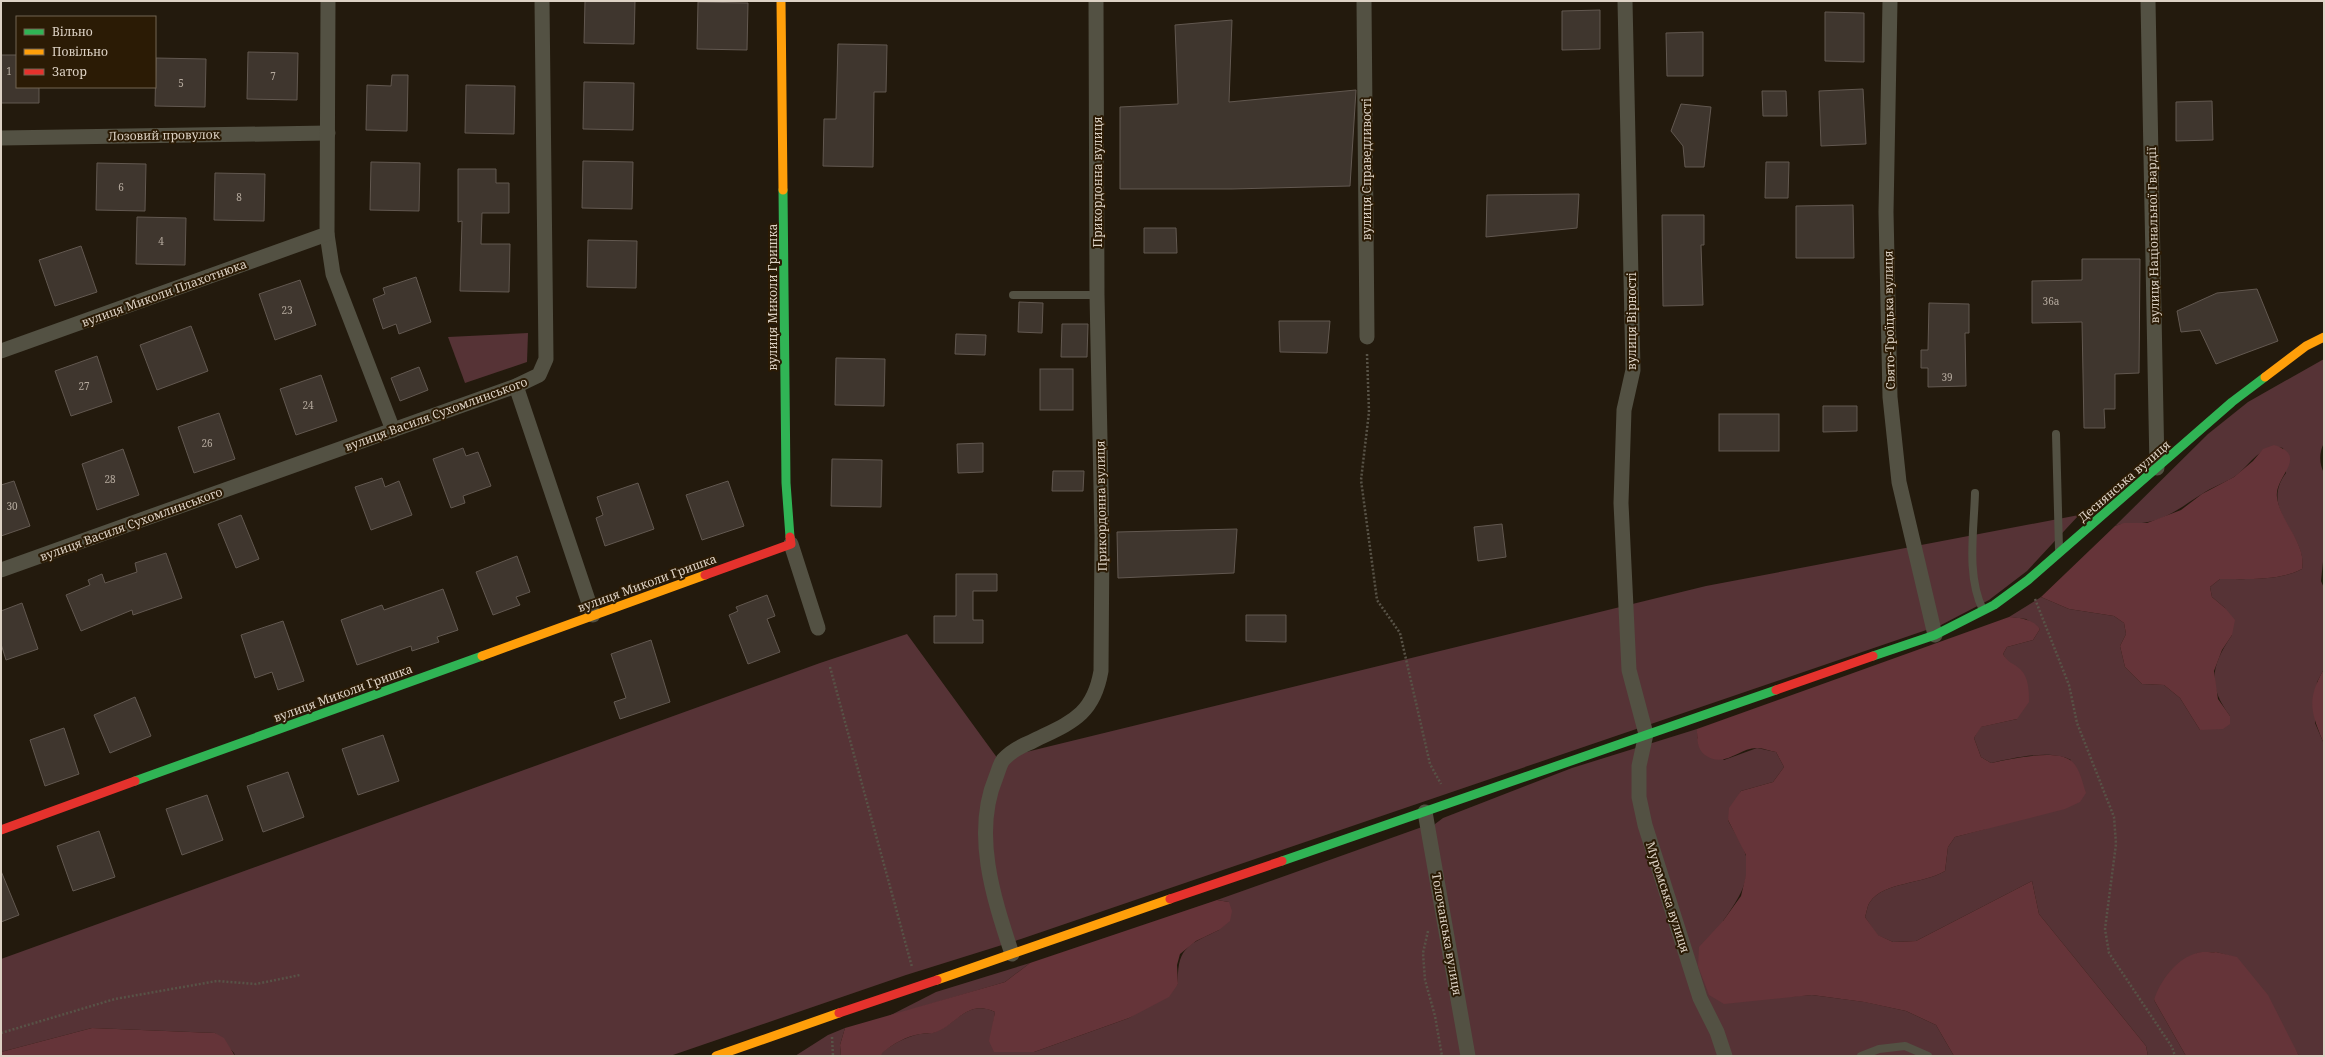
<svg xmlns="http://www.w3.org/2000/svg" width="2325" height="1057" viewBox="0 0 2325 1057" font-family="'Noto Serif',serif">
	<style>
		.green { fill: #563336 }
		.forest { fill: #653439 }
		.building { fill: #3f362e; stroke: #625850 }
		.lines { fill: none; stroke-linecap: round; stroke-linejoin: round }
		.path { stroke: #585347; stroke-width: 2.5; stroke-dasharray: 2 2; stroke-linecap: butt }
		.lane { stroke: #535143; stroke-width: 8 }
		.street { stroke: #535143; stroke-width: 15 }
		.fast { stroke: #30b455; stroke-width: 9 }
		.slow { stroke: #ff9f0a; stroke-width: 9 }
		.jam { stroke: #e5322d; stroke-width: 9 }
		.labels { text-anchor: middle; dominant-baseline: central; stroke-width: 4; stroke-linejoin: round; paint-order: stroke }
		.number-label { font-size: 10px; fill: #b6ab9f }
		.street-label { font-size: 12px; fill: #ddd2c5; stroke: #2b1b05 }
	</style>
	<rect width="100%" height="100%" fill="#231a0d"/>
	<g class="green">
		<path d="M 528,333 L 527,362 L 465,383 L 448,337 Z"/>
		<path d="M 2324,359 L 2324,443 C 2319,452 2319,464 2324,473 L 2324,552 L 2321,581 L 2324,588 L 2324,669 L 2317,682 L 2315,723 L 2324,744 L 2324,1056 L 2299,1056 L 2237,958 L 2216,952 L 2197,953 L 2154,1000 L 2186,1056 L 2148,1056 L 2146,1046 L 2039,914 L 2032,881 L 1916,941 L 1893,942 L 1877,935 L 1865,917 C 1867,912 1867,906 1870,902 C 1883,882 1924,884 1945,871 L 1948,847 L 1955,837 L 1985,829 L 2071,760 C 2051,749 2013,758 1991,763 L 1981,757 L 1974,738 L 1980,727 L 2017,719 L 2008,663 L 2003,654 L 2007,647 L 2033,640 L 2040,629 L 2026,619 L 2009,617 L 2041,597 L 2069,609 L 2114,616 L 2124,623 L 2126,634 L 2120,646 L 2125,667 L 2142,684 L 2164,685 L 2180,698 L 2200,730 L 2230,716 C 2207,685 2211,666 2232,635 L 2225,608 L 2212,597 L 2210,587 L 2220,579 C 2245,579 2280,581 2302,569 C 2308,535 2258,510 2286,473 L 2283,448 C 2261,442 2251,465 2234,477 C 2224,483 2212,487 2202,494 C 2184,505 2169,518 2148,522 C 2137,525 2126,522 2115,526 L 2208,434 L 2248,402 Z"/>
		<path d="M 2079,515 L 2027,571 L 1989,600 L 1941,625 L 1021,939 L 906,975 L 670,1056 L 235,1056 L 234,1053 L 215,1033 L 92,1028 L 1,1052 L 1,959 L 820,663 L 907,634 L 998,759 L 1706,586 Z"/>
		<path d="M 1697,729 L 1697,738 L 1724,760 L 1757,748 L 1776,752 L 1784,767 L 1773,782 L 1741,791 L 1728,820 C 1733,831 1743,844 1746,856 C 1751,882 1737,901 1723,921 L 1772,998 L 1812,995 L 1865,1002 L 1906,1011 L 1936,1025 L 1954,1056 L 1473,1056 L 1432,835 L 1435,824 L 1443,818 L 1572,768 Z"/>
		<path d="M 1422,827 L 1462,1056 L 881,1056 L 881,1053 C 893,1044 905,1037 920,1034 C 925,1033 930,1034 935,1032 C 957,1024 967,999 995,1012 L 993,1026 L 1034,1052 L 1129,1018 L 1178,984 C 1177,947 1188,945 1219,930 L 1229,902 L 1217,900 Z"/>
		<path d="M 1030,963 L 1005,982 L 887,1017 L 936,992 Z"/>
		<path d="M 845,1028 L 840,1045 L 841,1056 L 795,1056 L 828,1035 Z"/>
	</g>
	<g class="forest">
		<path d="M 2274,445 C 2310,456 2274,477 2277,497 C 2280,522 2307,544 2302,569 C 2280,581 2246,579 2220,579 L 2210,587 L 2212,597 L 2225,608 L 2235,620 L 2232,635 L 2222,650 L 2214,671 L 2218,699 L 2230,716 L 2230,724 L 2223,729 L 2200,730 L 2180,698 L 2164,685 L 2142,684 L 2125,667 L 2120,646 L 2126,634 L 2124,623 L 2114,616 L 2069,609 L 2041,597 L 2115,526 L 2124,523 L 2147,523 L 2181,510 L 2202,494 L 2234,477 L 2253,461 L 2263,449 Z"/>
		<path d="M 2009,617 C 2022,618 2032,619 2040,629 L 2033,640 L 2007,647 L 2003,654 C 2009,664 2012,662 2020,669 C 2029,677 2029,692 2029,702 L 2017,719 L 1981,727 L 1974,738 L 1981,757 L 1991,763 C 2009,759 2055,749 2070,760 C 2080,767 2082,782 2086,793 L 2080,802 L 2065,809 L 1955,837 L 1948,847 L 1945,871 C 1924,884 1883,882 1870,902 C 1867,906 1867,912 1865,917 L 1878,935 L 1893,942 L 1916,941 L 2032,881 L 2039,914 L 2146,1046 L 2148,1056 L 1954,1056 L 1936,1025 L 1906,1011 L 1864,1002 L 1812,995 L 1724,1004 L 1709,995 L 1698,966 L 1699,947 L 1723,921 L 1741,896 L 1746,875 L 1746,855 L 1728,820 L 1729,808 L 1741,791 L 1773,782 L 1784,767 L 1776,752 C 1770,751 1763,748 1757,748 C 1738,748 1725,769 1705,755 C 1697,750 1697,738 1697,729 Z"/>
		<path d="M 2324,669 L 2324,744 C 2311,712 2306,700 2324,669 Z"/>
		<path d="M 1217,900 L 1229,902 L 1232,911 L 1230,921 L 1219,930 L 1196,941 L 1180,954 L 1177,965 L 1178,984 L 1169,997 L 1129,1018 L 1034,1052 L 994,1052 L 989,1041 L 995,1012 C 966,998 956,1027 933,1033 C 929,1034 925,1033 921,1034 C 906,1036 893,1044 882,1053 L 881,1056 L 841,1056 L 840,1045 L 845,1028 L 1005,982 L 1030,963 Z"/>
		<path d="M 2216,952 L 2237,957 L 2268,995 L 2299,1056 L 2186,1056 L 2154,1000 C 2160,981 2177,958 2197,953 C 2203,951 2210,953 2216,952 Z"/>
		<path d="M 92,1028 L 215,1033 L 224,1038 L 235,1056 L 1,1056 L 1,1052 Z"/>
	</g>
	<g class="building">
		<path d="M 585,1 L 635,1 L 634,44 L 584,43 Z"/>
		<path d="M 698,2 L 748,3 L 747,50 L 697,49 Z"/>
		<path d="M 1600,10 L 1600,49 L 1562,50 L 1562,11 Z"/>
		<path d="M 1825,12 L 1864,13 L 1864,62 L 1825,61 Z"/>
		<path d="M 1232,20 L 1229,102 L 1356,90 L 1350,186 L 1232,189 L 1120,189 L 1120,107 L 1178,104 L 1175,25 Z"/>
		<path d="M 1703,32 L 1703,76 L 1667,76 L 1666,33 Z"/>
		<path d="M 838,44 L 887,45 L 886,92 L 874,92 L 873,167 L 823,166 L 824,119 L 836,119 Z"/>
		<path d="M 248,52 L 298,53 L 297,100 L 247,99 Z"/>
		<path d="M 1,55 L 17,55 L 17,87 L 39,87 L 39,103 L 1,103 Z"/>
		<path d="M 156,58 L 206,59 L 205,107 L 155,106 Z"/>
		<path d="M 392,75 L 408,75 L 407,131 L 366,130 L 367,85 L 391,86 Z"/>
		<path d="M 584,82 L 634,83 L 633,130 L 583,129 Z"/>
		<path d="M 466,85 L 515,86 L 514,134 L 465,133 Z"/>
		<path d="M 1863,89 L 1866,144 L 1821,146 L 1819,91 Z"/>
		<path d="M 1762,91 L 1786,91 L 1787,116 L 1763,116 Z"/>
		<path d="M 2212,101 L 2213,140 L 2176,141 L 2176,102 Z"/>
		<path d="M 1681,104 L 1711,107 L 1704,167 L 1685,167 L 1683,146 L 1671,131 Z"/>
		<path d="M 583,161 L 633,162 L 632,209 L 582,208 Z"/>
		<path d="M 371,162 L 420,163 L 419,211 L 370,210 Z"/>
		<path d="M 1766,162 L 1789,162 L 1788,198 L 1765,198 Z"/>
		<path d="M 97,163 L 146,164 L 145,211 L 96,210 Z"/>
		<path d="M 458,169 L 496,169 L 496,183 L 509,183 L 509,213 L 482,213 L 481,244 L 510,244 L 509,292 L 460,291 L 462,221 L 458,222 Z"/>
		<path d="M 215,173 L 265,174 L 264,221 L 214,220 Z"/>
		<path d="M 1579,194 L 1577,228 L 1486,237 L 1487,195 Z"/>
		<path d="M 1853,205 L 1854,258 L 1796,258 L 1796,206 Z"/>
		<path d="M 1662,215 L 1704,215 L 1704,245 L 1701,245 L 1703,305 L 1663,306 Z"/>
		<path d="M 137,217 L 186,218 L 185,265 L 136,264 Z"/>
		<path d="M 1144,228 L 1176,228 L 1177,253 L 1144,253 Z"/>
		<path d="M 588,240 L 637,241 L 636,288 L 587,287 Z"/>
		<path d="M 81,246 L 97,292 L 55,306 L 39,260 Z"/>
		<path d="M 2082,259 L 2140,259 L 2139,373 L 2115,374 L 2115,409 L 2104,409 L 2105,428 L 2084,428 L 2082,322 L 2032,323 L 2032,281 L 2082,280 Z"/>
		<path d="M 416,277 L 431,322 L 399,334 L 396,324 L 383,329 L 373,299 L 385,294 L 383,288 Z"/>
		<path d="M 300,280 L 316,325 L 275,340 L 259,294 Z"/>
		<path d="M 2257,289 L 2278,341 L 2216,364 L 2200,330 L 2181,332 L 2177,311 L 2217,293 Z"/>
		<path d="M 1019,302 L 1043,303 L 1042,333 L 1018,332 Z"/>
		<path d="M 1929,303 L 1969,304 L 1969,333 L 1965,333 L 1966,386 L 1928,387 L 1928,368 L 1921,368 L 1921,350 L 1928,350 Z"/>
		<path d="M 1279,321 L 1330,321 L 1327,353 L 1280,352 Z"/>
		<path d="M 1062,324 L 1088,324 L 1087,357 L 1061,357 Z"/>
		<path d="M 191,326 L 208,371 L 157,390 L 140,345 Z"/>
		<path d="M 956,334 L 986,335 L 985,355 L 955,354 Z"/>
		<path d="M 97,356 L 112,402 L 71,416 L 55,371 Z"/>
		<path d="M 836,358 L 885,359 L 884,406 L 835,405 Z"/>
		<path d="M 419,367 L 428,390 L 400,401 L 391,378 Z"/>
		<rect x="1040" y="369" width="33" height="41"/>
		<path d="M 321,375 L 337,421 L 296,435 L 280,389 Z"/>
		<path d="M 1823,406 L 1857,406 L 1857,431 L 1823,432 Z"/>
		<path d="M 219,413 L 235,459 L 194,473 L 178,427 Z"/>
		<rect x="1719" y="414" width="60" height="37"/>
		<path d="M 983,443 L 983,472 L 958,473 L 957,444 Z"/>
		<path d="M 463,448 L 466,456 L 478,452 L 491,486 L 463,496 L 465,503 L 451,508 L 433,459 Z"/>
		<path d="M 123,449 L 139,495 L 97,510 L 82,464 Z"/>
		<path d="M 832,459 L 882,460 L 881,507 L 831,506 Z"/>
		<path d="M 1053,471 L 1084,471 L 1083,491 L 1052,491 Z"/>
		<path d="M 382,478 L 385,487 L 399,481 L 412,515 L 371,530 L 355,487 Z"/>
		<path d="M 14,481 L 30,526 L 1,536 L 1,485 Z"/>
		<path d="M 728,481 L 744,526 L 702,540 L 686,495 Z"/>
		<path d="M 638,483 L 654,529 L 605,546 L 596,518 L 603,515 L 597,497 Z"/>
		<path d="M 241,515 L 259,559 L 236,568 L 218,524 Z"/>
		<path d="M 1502,524 L 1506,557 L 1478,561 L 1474,527 Z"/>
		<path d="M 1237,529 L 1234,573 L 1118,578 L 1117,532 Z"/>
		<path d="M 166,553 L 182,598 L 133,615 L 132,610 L 81,631 L 66,595 L 90,585 L 88,580 L 102,574 L 105,583 L 137,572 L 135,563 Z"/>
		<path d="M 517,556 L 530,592 L 516,597 L 520,605 L 493,615 L 476,572 Z"/>
		<path d="M 956,574 L 997,574 L 997,591 L 973,591 L 973,620 L 983,620 L 983,643 L 934,643 L 934,616 L 956,616 Z"/>
		<path d="M 443,589 L 458,630 L 437,637 L 439,642 L 412,651 L 411,646 L 357,665 L 341,620 L 382,605 L 384,610 Z"/>
		<path d="M 767,595 L 775,616 L 767,619 L 780,652 L 748,664 L 729,615 L 738,611 L 736,607 Z"/>
		<path d="M 22,603 L 38,649 L 6,660 L 1,644 L 1,611 Z"/>
		<path d="M 1246,615 L 1286,615 L 1286,642 L 1246,641 Z"/>
		<path d="M 283,621 L 304,681 L 278,690 L 272,672 L 255,678 L 241,635 Z"/>
		<path d="M 651,640 L 670,702 L 620,719 L 614,702 L 626,698 L 611,654 Z"/>
		<path d="M 135,697 L 151,736 L 110,753 L 94,715 Z"/>
		<path d="M 64,728 L 79,774 L 45,786 L 30,740 Z"/>
		<path d="M 383,735 L 399,781 L 358,795 L 342,749 Z"/>
		<path d="M 288,772 L 304,817 L 263,832 L 247,786 Z"/>
		<path d="M 207,795 L 223,840 L 182,855 L 166,809 Z"/>
		<path d="M 99,831 L 115,877 L 73,891 L 57,846 Z"/>
		<path d="M 1,871 L 19,915 L 1,922 Z"/>
	</g>
	<g class="lines">
		<g class="path">
			<path d="M 1367,354 L 1369,412 L 1361,480 L 1377,600 L 1400,633 L 1430,764 L 1441,784"/>
			<path d="M 2035,599 L 2069,685 L 2077,723 L 2114,817 L 2116,844 L 2105,929 L 2109,953 L 2172,1047 L 2175,1056"/>
			<path d="M 830,667 L 912,967"/>
			<path d="M 1428,931 L 1423,953 L 1425,980 L 1435,1016 L 1442,1056"/>
			<path d="M 1,1033 L 115,999 L 217,981 L 256,984 L 300,975"/>
			<path d="M 832,1037 L 833,1056"/>
		</g>
		<g class="lane">
			<path d="M 1013,295 L 1097,295"/>
			<path d="M 2056,434 L 2059,549"/>
			<path d="M 1975,493 C 1974,531 1966,575 1983,610"/>
			<path d="M 1861,1056 L 1879,1049 L 1905,1046 L 1928,1056"/>
		</g>
		<g class="street">
			<path d="M 1364,1 L 1367,337"/>
			<path d="M 1625,1 L 1633,370 L 1624,410 L 1621,503 L 1629,670 L 1646,734 L 1639,766 L 1639,797 L 1645,825 L 1700,998 L 1717,1032 L 1725,1056"/>
			<path d="M 1890,1 L 1886,212 L 1890,397 L 1899,482 L 1935,635"/>
			<path d="M 2148,1 L 2157,468"/>
			<path d="M 1,138 L 328,133"/>
			<path d="M 327,234 L 333,274 L 393,430"/>
			<path d="M 1,351 L 327,234 L 328,1"/>
			<path d="M 516,386 L 593,615"/>
			<path d="M 791,544 L 818,628"/>
			<path d="M 1,570 L 516,386 L 539,375 L 546,359 L 542,1"/>
			<path d="M 1425,812 L 1468,1056"/>
			<path d="M 1012,954 C 994,899 972,834 996,777 C 998,772 1000,764 1003,760 C 1010,752 1021,746 1031,742 C 1069,723 1093,717 1101,671 L 1102,536 L 1097,295 L 1096,1"/>
		</g>
		<g class="fast">
			<path d="M 783,190 L 786,483 L 790,537"/>
			<path d="M 1873,656 L 1935,635 L 1994,605 L 2028,580 L 2232,402 L 2265,377"/>
			<path d="M 135,781 L 482,656"/>
			<path d="M 1282,861 L 1776,690"/>
		</g>
		<g class="slow">
			<path d="M 781,1 L 783,190"/>
			<path d="M 2265,377 L 2306,346 L 2324,337"/>
			<path d="M 482,656 L 705,575"/>
			<path d="M 937,980 L 1170,899"/>
			<path d="M 716,1056 L 839,1013"/>
		</g>
		<g class="jam">
			<path d="M 705,575 L 791,544 L 790,537"/>
			<path d="M 1776,690 L 1873,656"/>
			<path d="M 1,830 L 135,781"/>
			<path d="M 1170,899 L 1282,861"/>
			<path d="M 839,1013 L 937,980"/>
		</g>
	</g>
	<g class="labels">
		<g class="number-label">
			<text x="9" y="71">1</text>
			<text x="273" y="76">7</text>
			<text x="181" y="83">5</text>
			<text x="121" y="187">6</text>
			<text x="239" y="197">8</text>
			<text x="161" y="241">4</text>
			<text x="2051" y="301">36а</text>
			<text x="287" y="310">23</text>
			<text x="1947" y="377">39</text>
			<text x="84" y="386">27</text>
			<text x="308" y="405">24</text>
			<text x="207" y="443">26</text>
			<text x="110" y="479">28</text>
			<text x="12" y="506">30</text>
		</g>
		<g class="street-label">
			<text transform="translate(164 135) rotate(-1)">Лозовий провулок</text>
			<text transform="translate(1366 169) rotate(-90)">вулиця Справедливості</text>
			<text transform="translate(1097 182) rotate(-90)">Прикордонна вулиця</text>
			<text transform="translate(2153 235) rotate(-91)">вулиця Національної Гвардії</text>
			<text transform="translate(164 293) rotate(-20)">вулиця Миколи Плахотнюка</text>
			<text transform="translate(772 297) rotate(-90)">вулиця Миколи Гришка</text>
			<text transform="translate(1889 320) rotate(-91)">Свято-Троїцька вулиця</text>
			<text transform="translate(1631 321) rotate(-90)">вулиця Вірності</text>
			<text transform="translate(436 414) rotate(-20)">вулиця Василя Сухомлинського</text>
			<text transform="translate(2124 481) rotate(-41)">Деснянська вулиця</text>
			<text transform="translate(1101 506) rotate(-91)">Прикордонна вулиця</text>
			<text transform="translate(131 524) rotate(-20)">вулиця Василя Сухомлинського</text>
			<text transform="translate(647 583) rotate(-20)">вулиця Миколи Гришка</text>
			<text transform="translate(343 693) rotate(-20)">вулиця Миколи Гришка</text>
			<text transform="translate(1668 897) rotate(72)">Муромська вулиця</text>
			<text transform="translate(1447 934) rotate(80)">Толочанська вулиця</text>
		</g>
	</g>
	<rect width="2325" height="1057" fill="none" stroke="#ddd2c5" stroke-width="4"/>
	<rect x="16" y="16" width="140" height="72" fill="#2b1b05" stroke="#726452"/>
	<rect x="24" y="29" width="20" height="6" fill="#30b455" stroke="#726452"/>
	<text x="52" y="36" font-size="12" fill="#ddd2c5">Вільно</text>
	<rect x="24" y="49" width="20" height="6" fill="#ff9f0a" stroke="#726452"/>
	<text x="52" y="56" font-size="12" fill="#ddd2c5">Повільно</text>
	<rect x="24" y="69" width="20" height="6" fill="#e5322d" stroke="#726452"/>
	<text x="52" y="76" font-size="12" fill="#ddd2c5">Затор</text>
</svg>
